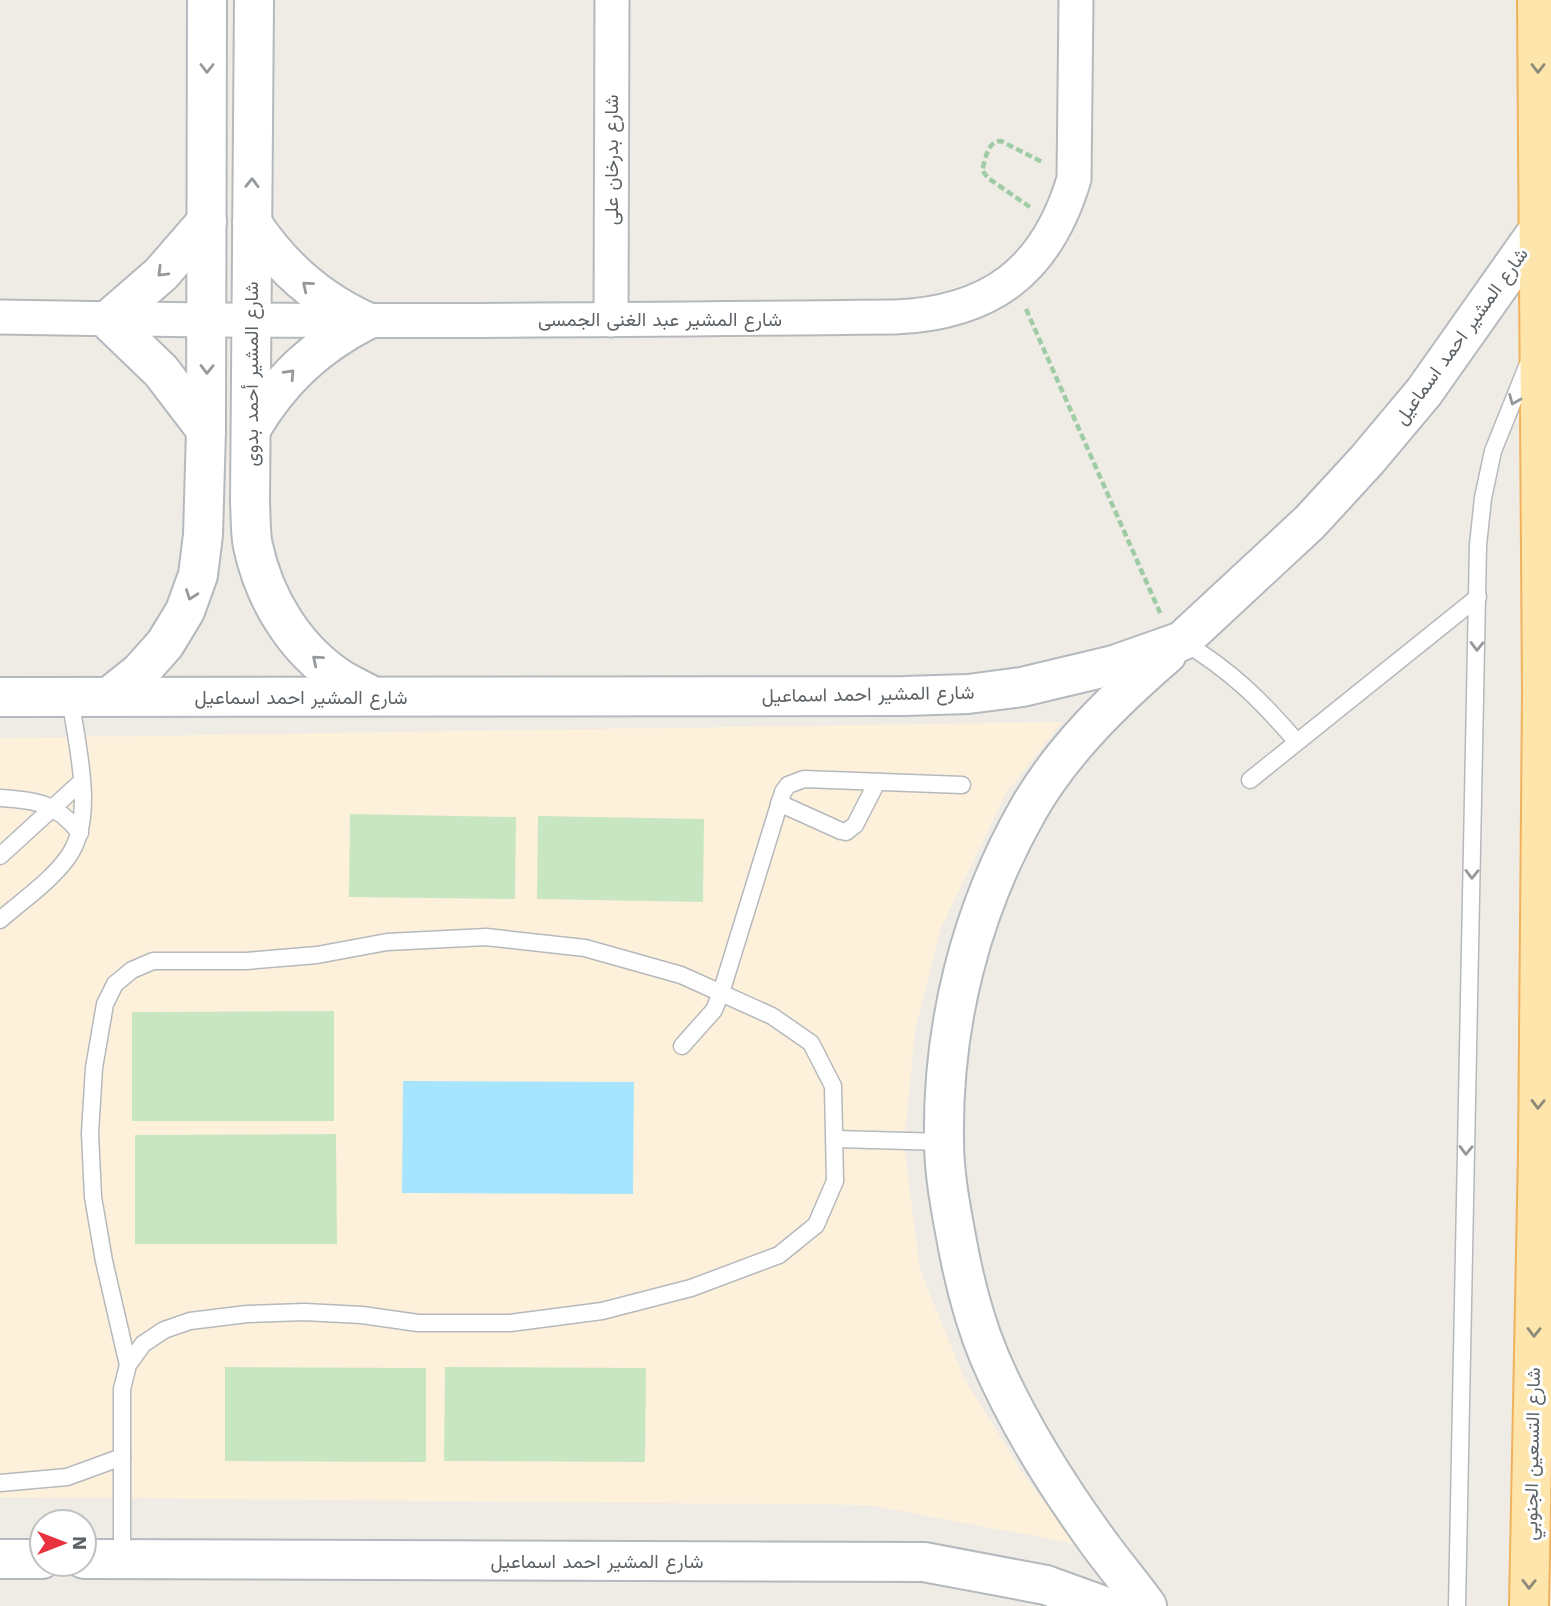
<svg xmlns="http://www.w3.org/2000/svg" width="1551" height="1606" viewBox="0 0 1551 1606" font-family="'Work Sans',Vazirmatn,sans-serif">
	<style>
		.commercial { fill: #fef1dc }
		.green { fill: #c8e6c2 }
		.water { fill: #a7e5fe }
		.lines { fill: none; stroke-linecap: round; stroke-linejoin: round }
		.lane-casing { stroke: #b6b9bc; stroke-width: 19 }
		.street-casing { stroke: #b6b9bc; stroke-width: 37 }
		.secondary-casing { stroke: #b4b9bd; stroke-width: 42 }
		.primary-casing { stroke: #f0b25d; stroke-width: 42 }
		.path { stroke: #9fcca4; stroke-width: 4.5; stroke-dasharray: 7 3.5; stroke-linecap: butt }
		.lane { stroke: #fff; stroke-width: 16 }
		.street { stroke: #fff; stroke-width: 33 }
		.secondary { stroke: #fff; stroke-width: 38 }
		.primary { stroke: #fee5ac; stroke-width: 38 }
		.oneway { stroke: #96999c }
		.oneway2 { stroke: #8d897b }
		.labels { text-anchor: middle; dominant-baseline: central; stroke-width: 6; stroke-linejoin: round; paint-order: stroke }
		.street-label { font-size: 19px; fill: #5d6266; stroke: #fff }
	</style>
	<rect width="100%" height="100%" fill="#efece5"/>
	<path class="commercial" d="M 1062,722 L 1006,793 L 941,928 L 915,1030 L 904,1145 L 920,1270 L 964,1378 L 1021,1471 L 1077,1544 L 868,1505 L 0,1497 L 0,738 Z"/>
	<g class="green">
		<path d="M 350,814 L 516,817 L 515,899 L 349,897 Z"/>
		<path d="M 538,816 L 704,819 L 703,902 L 537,899 Z"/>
		<path d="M 334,1011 L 334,1121 L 132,1121 L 132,1012 Z"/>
		<path d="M 336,1134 L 337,1244 L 135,1244 L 135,1135 Z"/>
		<path d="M 225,1367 L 426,1368 L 426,1462 L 225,1461 Z"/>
		<path d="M 445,1367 L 646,1368 L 645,1462 L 444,1461 Z"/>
	</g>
	<path class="water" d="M 403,1081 L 634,1082 L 633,1194 L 402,1193 Z"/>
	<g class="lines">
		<g class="lane-casing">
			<g id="lane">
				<path d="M 1182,641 C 1230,670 1260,699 1296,741"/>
				<path d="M 1250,780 L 1478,597"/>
				<path d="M 0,798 C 37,800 56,803 80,833"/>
				<path d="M 779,803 L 841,831 L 846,832 L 855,825 L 877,782"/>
				<path d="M 0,856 L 81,782"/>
				<path d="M 0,920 C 23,900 51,881 68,857 C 97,817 76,743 70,697"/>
				<path d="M 682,1046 L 714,1010 L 721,993 L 783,792 L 788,785 L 804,779 L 962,785"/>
				<path d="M 836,1139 L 944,1142"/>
				<path d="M 0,1483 L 67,1477 L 122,1457"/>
				<path d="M 122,1559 L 122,1389 L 128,1365 L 143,1344 L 164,1330 L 190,1321 L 247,1314 L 304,1312 L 362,1315 L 418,1323 L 510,1323 L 602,1311 L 691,1288 L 779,1255 L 816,1225 L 835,1181 L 833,1086 L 811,1043 L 772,1016 L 681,975 L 585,948 L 486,937 L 387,942 L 317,955 L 246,961 L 153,961 L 132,970 L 115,984 L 105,1004 L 94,1068 L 90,1133 L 93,1197 L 104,1261 L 128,1365"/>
				<path d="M 1457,1606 L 1478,545 L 1483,498 L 1493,451 L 1528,364"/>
			</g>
		</g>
		<g class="street-casing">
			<g id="street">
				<path d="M 0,317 C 298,323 596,320 895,317 C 990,313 1046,272 1074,179 L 1076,0"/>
				<path d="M 611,320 L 612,0"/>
			</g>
		</g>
		<g class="secondary-casing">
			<g id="secondary">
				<path d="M 254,0 L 250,503 C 251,517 250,532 253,546 C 264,598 294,648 339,678 C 350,685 362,690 372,696"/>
				<path d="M 252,223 C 281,267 317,299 365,321"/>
				<path d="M 251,429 C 280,380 315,347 365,321"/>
				<path d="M 206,430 L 161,371 L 108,320 L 161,274 L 207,221"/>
				<path d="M 110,696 L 140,672 L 165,644 L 185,611 L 198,575 L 203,535 L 206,430 L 207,0"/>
				<path d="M 0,697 L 904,696 L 968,694 L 1022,687 L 1114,665 L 1182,641 L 1310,522 L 1367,460 L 1424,392 L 1539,229"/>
				<path d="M 0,1559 L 42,1559"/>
				<path d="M 84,1559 L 924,1562 L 1046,1585 L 1104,1606"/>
				<path d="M 1147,1606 C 1131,1584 1114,1564 1098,1542 C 1056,1484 1017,1422 989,1356 C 974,1320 964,1280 957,1242 C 951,1209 944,1175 944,1141 C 942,1025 971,910 1028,810 C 1062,750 1115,699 1167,654"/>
			</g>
		</g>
		<g class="primary-casing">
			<path id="primary" d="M 1529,1606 L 1538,1152 L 1542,694 L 1537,0"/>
		</g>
		<g class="path">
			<path d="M 1030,207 L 988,178 L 982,170 C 986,159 987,141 1001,141 L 1044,163"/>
			<path d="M 1026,309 L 1161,615"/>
		</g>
		<use href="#lane" class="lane"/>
		<use href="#street" class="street"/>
		<use href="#secondary" class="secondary"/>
		<use href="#primary" class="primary"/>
	</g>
	<defs><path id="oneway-chevron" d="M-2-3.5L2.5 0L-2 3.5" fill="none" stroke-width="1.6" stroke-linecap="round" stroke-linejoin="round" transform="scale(1.75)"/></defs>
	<g class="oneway">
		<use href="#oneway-chevron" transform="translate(207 68) rotate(90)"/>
		<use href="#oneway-chevron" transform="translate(252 183) rotate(-89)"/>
		<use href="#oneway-chevron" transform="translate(162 272) rotate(135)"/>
		<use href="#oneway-chevron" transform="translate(307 286) rotate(-140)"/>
		<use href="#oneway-chevron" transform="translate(207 369) rotate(91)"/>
		<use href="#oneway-chevron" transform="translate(290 374) rotate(-47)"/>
		<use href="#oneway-chevron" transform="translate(1514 400) rotate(112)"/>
		<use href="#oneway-chevron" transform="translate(191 595) rotate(110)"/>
		<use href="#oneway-chevron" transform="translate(1477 646) rotate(91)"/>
		<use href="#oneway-chevron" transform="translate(317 660) rotate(-140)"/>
		<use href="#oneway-chevron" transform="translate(1472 874) rotate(91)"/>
		<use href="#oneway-chevron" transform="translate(1466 1150) rotate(91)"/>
	</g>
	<g class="oneway2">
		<use href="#oneway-chevron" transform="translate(1538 68) rotate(90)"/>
		<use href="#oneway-chevron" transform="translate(1538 1104) rotate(91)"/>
		<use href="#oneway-chevron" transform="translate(1534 1332) rotate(91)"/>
		<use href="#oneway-chevron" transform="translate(1529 1584) rotate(91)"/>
	</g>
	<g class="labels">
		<g class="street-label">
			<text transform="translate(611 160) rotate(-90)">شارع بدرخان على</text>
			<text x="660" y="319">شارع المشير عبد الغنى الجمسى</text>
			<text transform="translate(1461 336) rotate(-54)">شارع المشير احمد اسماعيل</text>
			<text transform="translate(251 374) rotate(-90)">شارع المشير أحمد بدوى</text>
			<text transform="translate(868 694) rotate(-1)">شارع المشير احمد اسماعيل</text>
			<text x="301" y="697">شارع المشير احمد اسماعيل</text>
			<text transform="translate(1532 1454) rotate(-89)">شارع التسعين الجنوبي</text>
			<text x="597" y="1561">شارع المشير احمد اسماعيل</text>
		</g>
	</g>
	<g transform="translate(63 1543) rotate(90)"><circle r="33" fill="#ffffff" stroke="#bec0c2" stroke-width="2"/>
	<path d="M0-5L12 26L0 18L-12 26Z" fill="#e8333f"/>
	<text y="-10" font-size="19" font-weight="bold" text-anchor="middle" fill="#5d6266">N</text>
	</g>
</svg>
